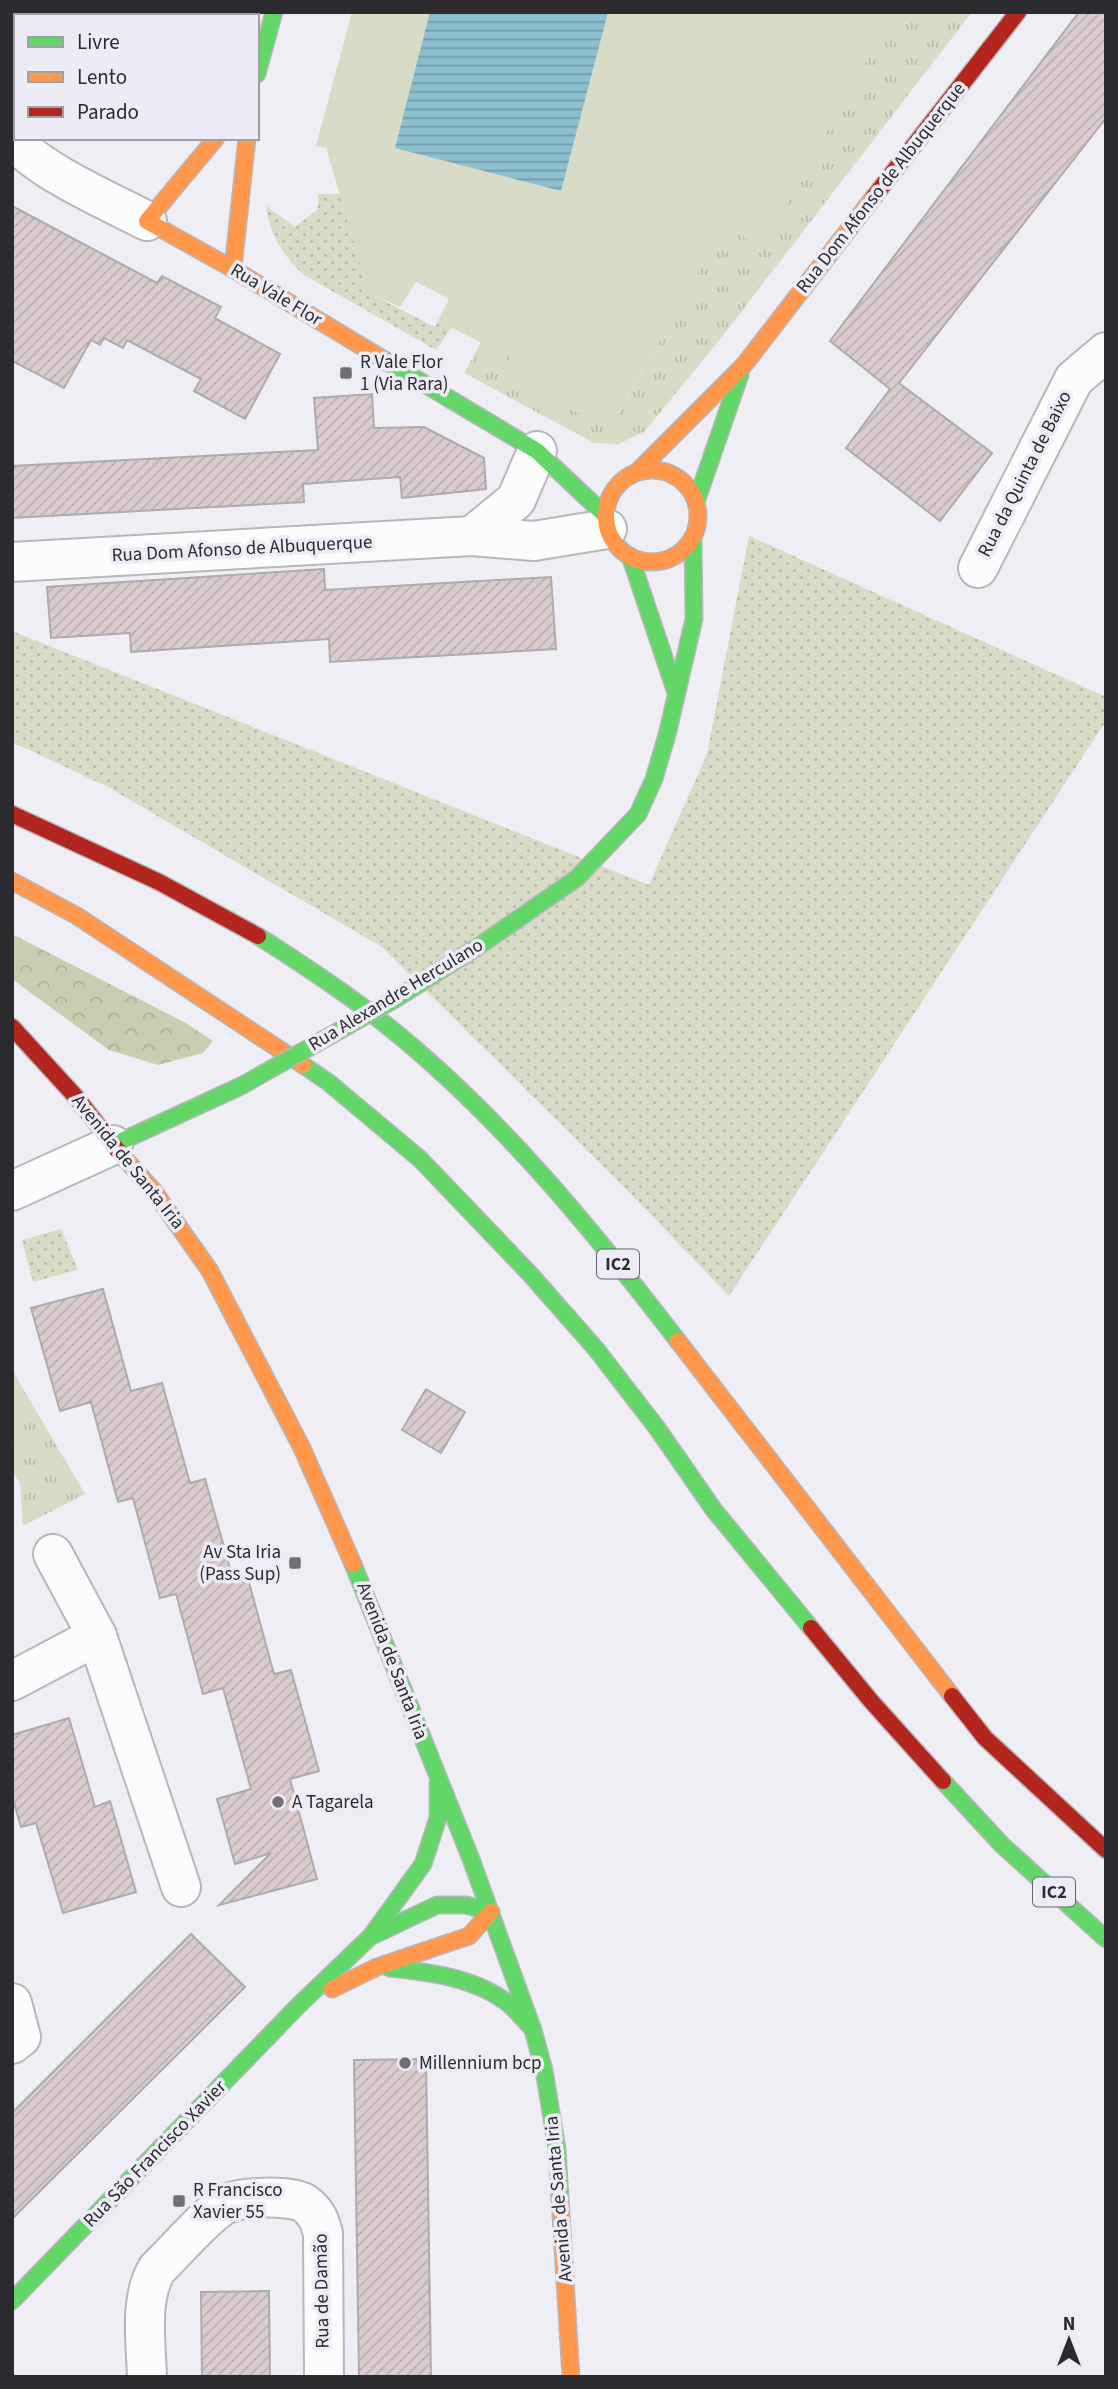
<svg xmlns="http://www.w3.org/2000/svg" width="1118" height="2389" viewBox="0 0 1118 2389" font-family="'Source Sans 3',sans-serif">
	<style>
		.grass { fill: url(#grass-dots) }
		.forest { fill: url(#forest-crowns) }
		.park { fill: url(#park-tufts) }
		.pitch { fill: #d8dbc5 }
		.water { fill: url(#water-rules) }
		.building { fill: url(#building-hatch); stroke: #aeabad; stroke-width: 2 }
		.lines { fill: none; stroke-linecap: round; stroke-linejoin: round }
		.street-casing { stroke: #b7b6bb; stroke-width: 42 }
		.fast-casing { stroke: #b7b6bb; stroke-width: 19 }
		.slow-casing { stroke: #b7b6bb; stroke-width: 19 }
		.jam-casing { stroke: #b7b6bb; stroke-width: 19 }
		.street { stroke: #fdfcfd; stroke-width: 38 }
		.fast { stroke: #63d668; stroke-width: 16 }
		.slow { stroke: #ff974d; stroke-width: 16 }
		.jam { stroke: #b3261e; stroke-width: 16 }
		.fast-bridge-casing { stroke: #b7b6bb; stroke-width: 19; stroke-linecap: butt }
		.fast-bridge { stroke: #63d668; stroke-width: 16 }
		.poi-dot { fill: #706f74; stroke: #edecf6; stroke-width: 2.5 }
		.labels { text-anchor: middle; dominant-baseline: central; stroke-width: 7; stroke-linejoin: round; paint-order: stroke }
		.shield { fill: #edecf6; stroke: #65656b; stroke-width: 2 }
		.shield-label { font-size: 18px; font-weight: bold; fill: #2b2b2f }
		.street-label { font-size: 19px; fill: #2b2b2f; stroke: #edecf6 }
		.poi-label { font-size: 19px; fill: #2b2b2f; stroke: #edecf6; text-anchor: start }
	</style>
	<defs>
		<pattern id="grass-dots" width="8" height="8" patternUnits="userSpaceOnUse" patternTransform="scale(1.75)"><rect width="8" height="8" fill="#d8dbc5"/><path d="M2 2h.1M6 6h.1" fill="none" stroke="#babcaa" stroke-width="1.8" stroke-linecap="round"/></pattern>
		<pattern id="forest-crowns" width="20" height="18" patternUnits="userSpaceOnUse" patternTransform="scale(1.75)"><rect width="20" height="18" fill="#caceb0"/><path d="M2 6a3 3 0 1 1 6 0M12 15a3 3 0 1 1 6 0" fill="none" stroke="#aeb198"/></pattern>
		<pattern id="park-tufts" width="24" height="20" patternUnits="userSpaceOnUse" patternTransform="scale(1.75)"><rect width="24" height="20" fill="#d8dbc5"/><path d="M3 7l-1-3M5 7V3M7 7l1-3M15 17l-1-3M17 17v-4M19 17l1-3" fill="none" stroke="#babcaa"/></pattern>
		<pattern id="water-rules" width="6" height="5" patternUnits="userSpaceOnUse" patternTransform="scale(1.75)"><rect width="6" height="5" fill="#8cbfd0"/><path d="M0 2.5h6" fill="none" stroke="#739ba9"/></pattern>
		<pattern id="building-hatch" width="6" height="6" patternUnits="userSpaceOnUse" patternTransform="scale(1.75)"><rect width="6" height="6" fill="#daccce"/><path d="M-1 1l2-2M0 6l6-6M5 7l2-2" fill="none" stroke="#bbafb1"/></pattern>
	</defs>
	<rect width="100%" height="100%" fill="#efeef4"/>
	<g class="grass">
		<path d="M 318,194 L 340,194 L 369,293 L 435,327 L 438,321 L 451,328 L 436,350 L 304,275 C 283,256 270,235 266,206 L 295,227 L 318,209 Z"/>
		<path d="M 749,536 L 1106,697 L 1106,721 L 729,1296 L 632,1195 L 382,947 L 108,787 L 12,742 L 12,631 L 649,885 L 707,754 Z"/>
		<path d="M 61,1229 L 78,1270 L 33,1282 L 22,1240 Z"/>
	</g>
	<path class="forest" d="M 12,934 L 184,1022 L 213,1041 L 203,1053 L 158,1065 L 109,1050 L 12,979 Z"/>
	<g class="park">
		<path d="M 889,12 L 972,12 L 721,338 L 645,431 L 619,444 L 594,443 L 464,373 L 481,342 L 511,357 L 503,371 L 619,413 L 724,226 L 762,246 L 885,28 Z"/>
		<path d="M 12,1370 L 85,1494 L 23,1526 L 20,1483 L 12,1471 Z"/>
	</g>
	<path class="pitch" d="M 352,12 L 889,12 L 885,28 L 762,246 L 724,226 L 609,430 L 503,372 L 510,357 L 438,321 L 449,299 L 416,282 L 400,307 L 369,293 L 326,148 L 316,146 Z"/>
	<path class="water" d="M 430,12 L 608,12 L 561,191 L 395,148 Z"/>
	<g class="building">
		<path d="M 1079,12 L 1106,12 L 1106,118 L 899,383 L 992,453 L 940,521 L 846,448 L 890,389 L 830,341 Z"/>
		<path d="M 12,206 L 157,283 L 162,276 L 221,307 L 215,318 L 280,354 L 245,419 L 194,391 L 201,379 L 127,340 L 123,348 L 104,338 L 100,345 L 91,340 L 64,388 L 12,361 Z"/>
		<path d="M 372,394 L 374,428 L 424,427 L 484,458 L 486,489 L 402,498 L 400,477 L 303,484 L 304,502 L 12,518 L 12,466 L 318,450 L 314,398 Z"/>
		<path d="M 324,569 L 325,590 L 551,577 L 556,649 L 330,662 L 329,639 L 131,652 L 130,633 L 51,638 L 47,587 Z"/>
		<path d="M 103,1289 L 131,1391 L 162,1383 L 190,1483 L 205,1479 L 233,1579 L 247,1575 L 274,1674 L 291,1670 L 319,1771 L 290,1779 L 317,1879 L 219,1905 L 271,1853 L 235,1864 L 217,1799 L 251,1789 L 223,1688 L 203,1694 L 176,1594 L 160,1598 L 133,1498 L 118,1502 L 91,1402 L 60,1411 L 31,1308 Z"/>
		<path d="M 426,1389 L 465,1412 L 441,1453 L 402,1430 Z"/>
		<path d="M 69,1718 L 95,1807 L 110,1801 L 136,1892 L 63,1913 L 36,1823 L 21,1827 L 12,1796 L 12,1735 Z"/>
		<path d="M 191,1934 L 245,1987 L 12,2219 L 12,2113 Z"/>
		<path d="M 426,2059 L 431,2377 L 359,2377 L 354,2060 Z"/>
		<path d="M 269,2291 L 270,2377 L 202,2377 L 201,2292 Z"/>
	</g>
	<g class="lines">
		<g class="street-casing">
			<g id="street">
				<path d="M 12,136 C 29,167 113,203 147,221"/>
				<path d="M 472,536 L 516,500 L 537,451"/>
				<path d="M 12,562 L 472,536 L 534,541 L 607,529"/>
				<path d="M 978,568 L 1074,379 L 1106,352"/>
				<path d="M 12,1191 L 113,1145"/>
				<path d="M 53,1554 L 97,1636 L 181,1887"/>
				<path d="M 12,1681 L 97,1636"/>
				<path d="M 12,2003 L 21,2037 L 12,2044"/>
				<path d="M 147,2377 C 146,2343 139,2299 157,2269 C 175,2252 204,2217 224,2205 C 238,2196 289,2195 304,2203 C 316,2211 320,2221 323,2234 L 324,2377"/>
			</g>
		</g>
		<g class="fast-casing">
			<g id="fast">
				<path d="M 257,74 L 274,12"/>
				<path d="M 386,361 L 537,451 L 605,515"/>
				<path d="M 696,502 L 740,375"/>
				<path d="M 630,556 L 676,693"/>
				<path d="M 638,814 L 654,779 L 667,735 L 694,619 L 693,538"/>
				<path d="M 258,936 C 302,964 345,992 385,1024 C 498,1114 591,1228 678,1341"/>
				<path d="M 303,1065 L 328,1082 L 420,1159 L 530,1274 L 596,1349 L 657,1428 L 714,1510 L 811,1628"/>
				<path d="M 113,1145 L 241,1086"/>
				<path d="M 353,1564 L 471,1859 L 533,2030 L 544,2070 L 557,2149 L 560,2199"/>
				<path d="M 943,1781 L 1002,1845 L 1106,1939"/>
				<path d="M 372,1936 L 437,1905 L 466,1905 L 491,1912"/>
				<path d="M 389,1968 C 428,1972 472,1977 505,2001 C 515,2008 523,2019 532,2028"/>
				<path d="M 12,2301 L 298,2006 L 371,1936 L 423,1864 L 438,1818 L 438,1784"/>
			</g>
		</g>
		<g class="slow-casing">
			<g id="slow">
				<path d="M 216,138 L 147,221 L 233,269 L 386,361"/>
				<path d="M 233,269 L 247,138"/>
				<circle cx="652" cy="516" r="46"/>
				<path d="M 638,471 L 744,365 L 873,198"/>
				<path d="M 12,881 L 77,916 L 303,1065"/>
				<path d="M 118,1151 L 153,1190 L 210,1271 L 302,1448 L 353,1564"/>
				<path d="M 678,1341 L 952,1696"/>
				<path d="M 332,1989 L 377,1967 L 469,1936 L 491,1912"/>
				<path d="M 560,2199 L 571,2377"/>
			</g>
		</g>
		<g class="jam-casing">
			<g id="jam">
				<path d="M 873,198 L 1018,12"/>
				<path d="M 12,814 L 159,882 L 258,936"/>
				<path d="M 12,1027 L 76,1097 L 118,1151"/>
				<path d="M 811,1628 L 871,1701 L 943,1781"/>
				<path d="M 952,1696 L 985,1738 L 1106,1850"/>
			</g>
		</g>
		<use href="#street" class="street"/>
		<use href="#fast" class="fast"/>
		<use href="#slow" class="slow"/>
		<use href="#jam" class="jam"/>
		<g class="fast-bridge-casing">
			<path id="fast-bridge" d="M 241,1086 L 397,998 L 479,946 L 577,878 L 638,814"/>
		</g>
		<use href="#fast-bridge" class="fast-bridge"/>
	</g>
	<g class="poi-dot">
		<rect x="339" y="366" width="14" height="14" rx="3.5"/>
		<rect x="288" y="1556" width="14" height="14" rx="3.5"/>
		<circle cx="278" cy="1802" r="7"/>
		<circle cx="405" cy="2063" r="7"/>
		<rect x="172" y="2194" width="14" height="14" rx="3.5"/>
	</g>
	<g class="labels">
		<g class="shield">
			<rect x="597" y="1249.5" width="42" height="29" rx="5"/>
			<rect x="1033" y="1877.5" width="42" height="29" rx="5"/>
		</g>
		<g class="shield-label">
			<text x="618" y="1264">IC2</text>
			<text x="1054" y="1892">IC2</text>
		</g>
		<g class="street-label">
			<text transform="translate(881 188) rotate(-52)">Rua Dom Afonso de Albuquerque</text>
			<text transform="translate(276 295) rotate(31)">Rua Vale Flor</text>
			<text transform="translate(1025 474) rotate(-63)">Rua da Quinta de Baixo</text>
			<text transform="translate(242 549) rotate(-3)">Rua Dom Afonso de Albuquerque</text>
			<text transform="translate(396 995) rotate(-31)">Rua Alexandre Herculano</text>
			<text transform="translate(128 1162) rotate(51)">Avenida de Santa Iria</text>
			<text transform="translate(392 1661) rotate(69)">Avenida de Santa Iria</text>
			<text transform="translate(155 2154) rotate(-46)">Rua São Francisco Xavier</text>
			<text transform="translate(559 2199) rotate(-95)">Avenida de Santa Iria</text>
			<text transform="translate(322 2291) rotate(-91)">Rua de Damão</text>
		</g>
		<g class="poi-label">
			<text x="360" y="362">R Vale Flor<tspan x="360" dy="22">1 (Via Rara)</tspan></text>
			<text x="281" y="1552" text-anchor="end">Av Sta Iria<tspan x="281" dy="22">(Pass Sup)</tspan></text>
			<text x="292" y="1802">A Tagarela</text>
			<text x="419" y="2063">Millennium bcp</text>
			<text x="193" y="2190">R Francisco<tspan x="193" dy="22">Xavier 55</tspan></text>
		</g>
	</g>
	<rect width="1118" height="2389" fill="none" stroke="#2b2b2f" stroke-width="28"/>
	<rect x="14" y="14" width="245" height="126" fill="#edecf6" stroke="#9f9fa6" stroke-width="2"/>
	<rect x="28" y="37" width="35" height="10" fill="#63d668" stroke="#9f9fa6" stroke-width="2"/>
	<text x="77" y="49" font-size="21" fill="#2b2b2f">Livre</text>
	<rect x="28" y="72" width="35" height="10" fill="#ff974d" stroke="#9f9fa6" stroke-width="2"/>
	<text x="77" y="84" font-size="21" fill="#2b2b2f">Lento</text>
	<rect x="28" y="107" width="35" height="10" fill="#b3261e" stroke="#9f9fa6" stroke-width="2"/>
	<text x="77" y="119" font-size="21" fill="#2b2b2f">Parado</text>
	<g transform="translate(1069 2340)" stroke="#edecf6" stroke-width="5" paint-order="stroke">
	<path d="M0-5L12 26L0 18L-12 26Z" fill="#2b2b2f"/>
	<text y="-10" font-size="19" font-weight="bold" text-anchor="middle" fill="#2b2b2f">N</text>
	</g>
</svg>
